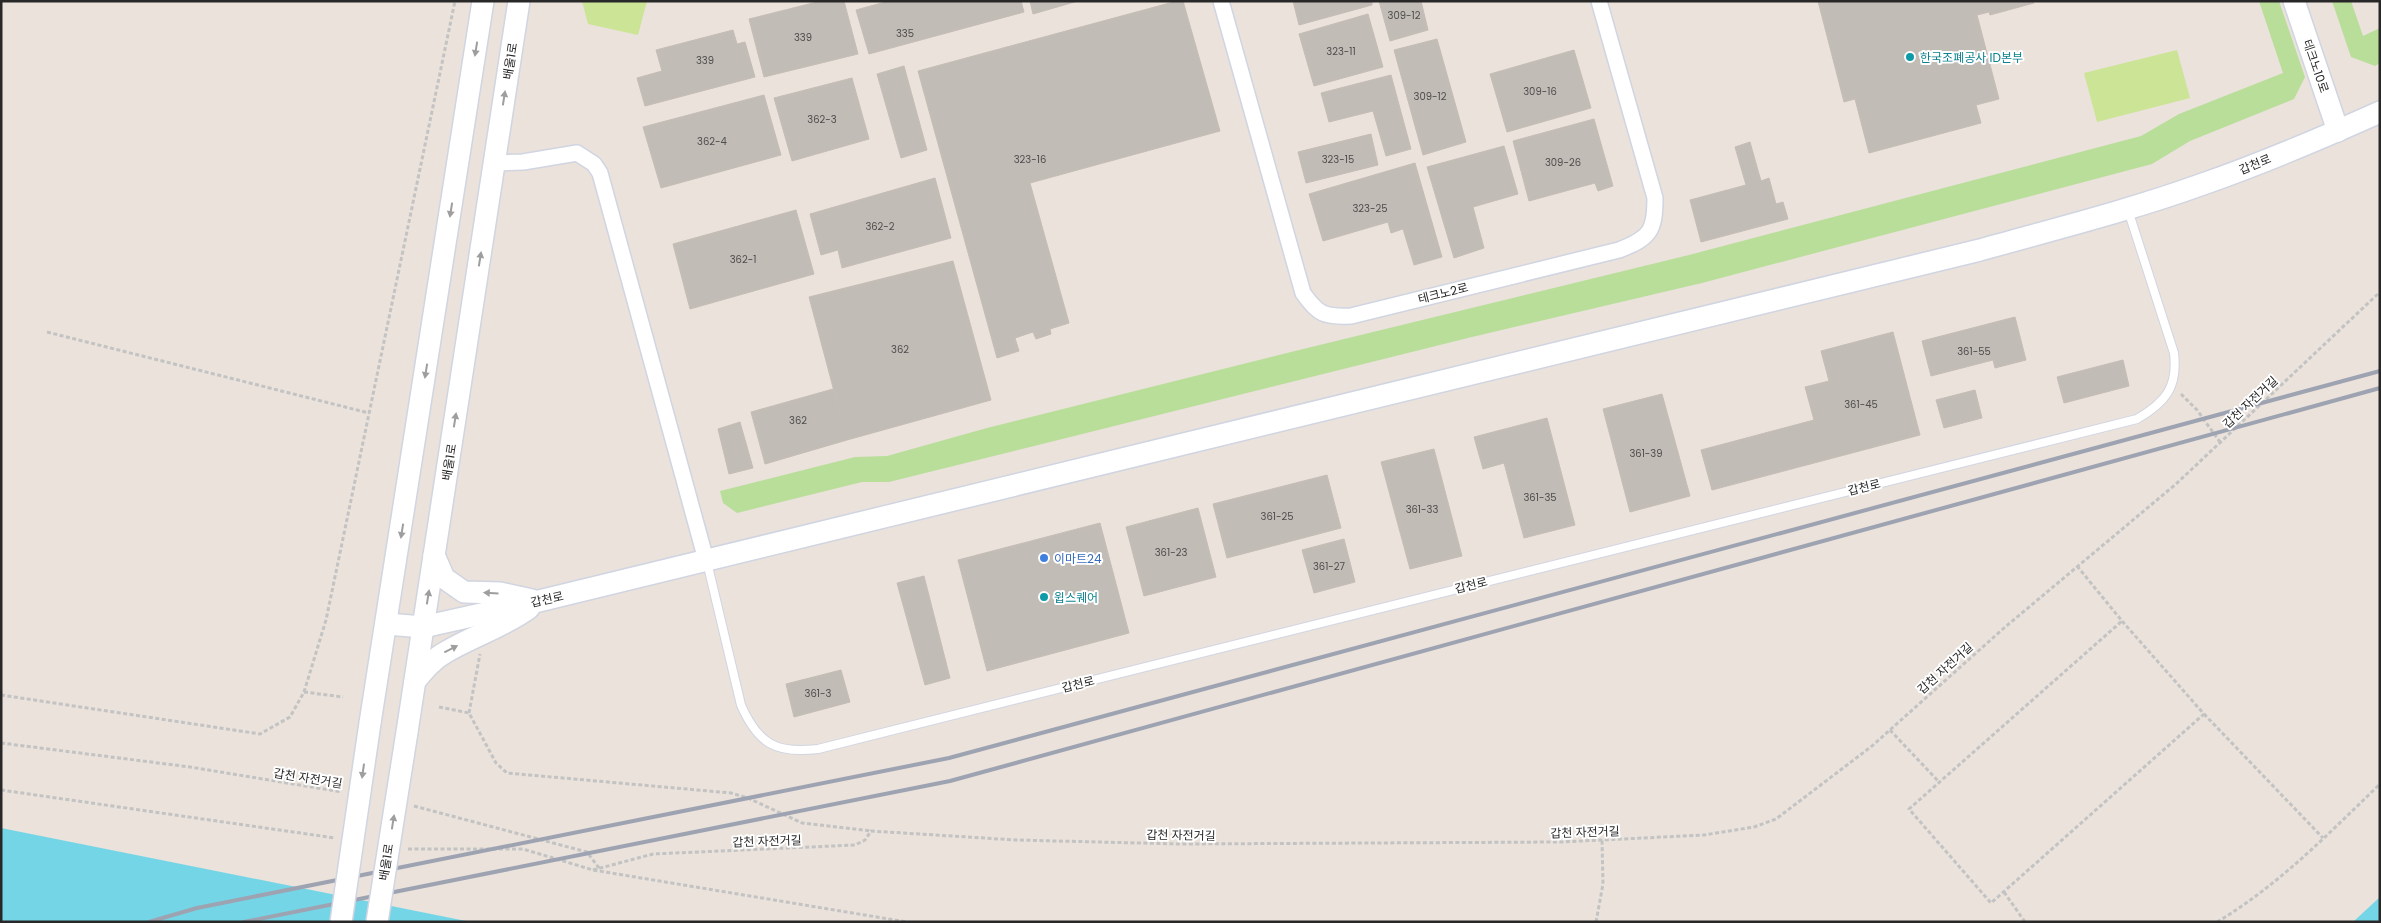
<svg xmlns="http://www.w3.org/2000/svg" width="2381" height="923" viewBox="0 0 2381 923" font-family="Poppins,'Noto Sans KR',sans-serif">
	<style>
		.green { fill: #b9de9a }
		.pitch { fill: #cce496 }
		.water { fill: #74d5e6 }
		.building { fill: #c2bcb7; stroke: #c5bdb5 }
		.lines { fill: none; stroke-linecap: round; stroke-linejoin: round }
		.lane-casing { stroke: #d0d5e1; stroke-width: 10 }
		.street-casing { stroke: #d0d5e1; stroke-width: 18 }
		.secondary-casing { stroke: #d0d5e1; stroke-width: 24 }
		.path { stroke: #c3c3c3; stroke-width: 3; stroke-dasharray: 4 2.5; stroke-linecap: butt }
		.lane { stroke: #fff; stroke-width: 8 }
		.street { stroke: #fff; stroke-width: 15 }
		.secondary { stroke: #fff; stroke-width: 21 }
		.rail { stroke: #9ea3b2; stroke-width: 4 }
		.secondary-bridge-casing { stroke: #d0d5e1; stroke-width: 24; stroke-linecap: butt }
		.secondary-bridge { stroke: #fff; stroke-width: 21 }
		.oneway { fill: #9e9e9e }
		.culture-dot { fill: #0f9aa8; stroke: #fff; stroke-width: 2 }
		.shop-dot { fill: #3f7fe0; stroke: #fff; stroke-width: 2 }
		.labels { text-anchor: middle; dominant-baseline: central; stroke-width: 4; stroke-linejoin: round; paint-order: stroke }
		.number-label { font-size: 10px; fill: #4e4d4c }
		.culture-label { font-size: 12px; fill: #0d838f; stroke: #fff; text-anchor: start }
		.street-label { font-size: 12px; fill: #282828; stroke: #fff }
		.shop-label { font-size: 12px; fill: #366cbe; stroke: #fff; text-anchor: start }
	</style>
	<rect width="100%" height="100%" fill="#eae2db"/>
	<g class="green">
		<path d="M 2259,1 L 2279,1 L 2305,77 L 2294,99 L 2190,141 L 2152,164 L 1702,283 L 1472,337 L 889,482 L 862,482 L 737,513 L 723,503 L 720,491 L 855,457 L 887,456 L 987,428 L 1295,351 L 1689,255 L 2141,136 L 2179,114 L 2283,73 Z"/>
		<path d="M 2332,1 L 2351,1 L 2363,36 L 2380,28 L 2380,63 L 2375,66 L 2351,57 Z"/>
	</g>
	<g class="pitch">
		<path d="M 582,1 L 647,1 L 638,35 L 588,24 Z"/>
		<path d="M 2177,50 L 2190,98 L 2097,122 L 2084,73 Z"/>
	</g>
	<g class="water">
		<path d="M 1,828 L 471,922 L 1,922 Z"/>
		<path d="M 2380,897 L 2380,922 L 2353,922 Z"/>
	</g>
	<g class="building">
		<path d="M 821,1 L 844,1 L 858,54 L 764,77 L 749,19 Z"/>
		<path d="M 889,1 L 1021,1 L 1024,12 L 869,54 L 856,10 Z"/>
		<path d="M 1030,1 L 1078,1 L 1033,14 Z"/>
		<path d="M 1177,1 L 1183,1 L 1220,131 L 1030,183 L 1069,323 L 1050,329 L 1051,334 L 1036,339 L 1033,332 L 1015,338 L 1019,351 L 997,358 L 918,71 Z"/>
		<path d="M 1293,1 L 1372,1 L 1372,5 L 1299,25 Z"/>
		<path d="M 1379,1 L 1421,1 L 1428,30 L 1390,41 Z"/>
		<path d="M 1818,1 L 2033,1 L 2034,3 L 1990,15 L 1989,12 L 1977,15 L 1999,99 L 1976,105 L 1981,123 L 1869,153 L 1855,99 L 1844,102 Z"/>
		<path d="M 1368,14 L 1383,67 L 1314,86 L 1299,34 Z"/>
		<path d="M 733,30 L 737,44 L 745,42 L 755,77 L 645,106 L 637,78 L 662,71 L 656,50 Z"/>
		<path d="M 1437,39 L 1466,142 L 1423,155 L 1394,50 Z"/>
		<path d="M 1574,50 L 1591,108 L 1507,132 L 1490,74 Z"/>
		<path d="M 904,66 L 927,150 L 901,158 L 877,74 Z"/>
		<path d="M 1391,75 L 1411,149 L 1386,156 L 1373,111 L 1329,122 L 1321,93 Z"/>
		<path d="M 852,78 L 869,139 L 792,161 L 774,98 Z"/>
		<path d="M 764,95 L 781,155 L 661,188 L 643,127 Z"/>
		<path d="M 1594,119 L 1613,186 L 1598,191 L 1595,183 L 1529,201 L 1513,141 Z"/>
		<path d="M 1371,134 L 1378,165 L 1306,183 L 1298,152 Z"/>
		<path d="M 1750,142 L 1761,181 L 1769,178 L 1776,204 L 1783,202 L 1788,219 L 1701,242 L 1690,200 L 1746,185 L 1735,147 Z"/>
		<path d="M 1504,146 L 1518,194 L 1473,207 L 1484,248 L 1454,258 L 1427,167 Z"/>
		<path d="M 1415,163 L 1442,257 L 1414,265 L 1403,229 L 1391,233 L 1388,222 L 1323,241 L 1309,194 Z"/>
		<path d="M 935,178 L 951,238 L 842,268 L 838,250 L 821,255 L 810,214 Z"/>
		<path d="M 796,210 L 814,274 L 690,309 L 673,244 Z"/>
		<path d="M 953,261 L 991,400 L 847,440 L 809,297 Z"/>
		<path d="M 2015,317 L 2026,360 L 1995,368 L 1993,360 L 1931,376 L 1922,341 Z"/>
		<path d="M 1893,332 L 1920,435 L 1712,490 L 1701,450 L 1814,420 L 1805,387 L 1829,381 L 1821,351 Z"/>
		<path d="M 2123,360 L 2129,386 L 2064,403 L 2057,377 Z"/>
		<path d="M 833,389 L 847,440 L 765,464 L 751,412 Z"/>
		<path d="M 1975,390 L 1982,418 L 1944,428 L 1936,400 Z"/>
		<path d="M 1662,394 L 1690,496 L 1630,512 L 1603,409 Z"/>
		<path d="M 1547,418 L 1575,525 L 1524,538 L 1504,463 L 1483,469 L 1474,437 Z"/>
		<path d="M 740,422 L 753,468 L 729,474 L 718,429 Z"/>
		<path d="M 1434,449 L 1462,556 L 1410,569 L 1381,462 Z"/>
		<path d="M 1327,475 L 1341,528 L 1227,558 L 1213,504 Z"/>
		<path d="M 1198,508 L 1216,577 L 1144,596 L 1126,527 Z"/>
		<path d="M 1100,523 L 1129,633 L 987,671 L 958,560 Z"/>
		<path d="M 1344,539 L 1355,582 L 1314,593 L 1302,550 Z"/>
		<path d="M 924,576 L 950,678 L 925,685 L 897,583 Z"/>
		<path d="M 841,670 L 850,702 L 794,717 L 786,684 Z"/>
	</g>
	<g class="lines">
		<g class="lane-casing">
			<path id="lane" d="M 707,562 L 741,705 C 758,744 776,754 818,749 L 2137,419 C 2166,402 2178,387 2174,353 L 2128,210"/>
		</g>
		<g class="street-casing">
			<g id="street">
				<path d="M 1221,1 L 1303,293 C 1318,315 1325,317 1351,316 L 1619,250 C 1650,238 1655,231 1655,198 L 1599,1"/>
				<path d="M 494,163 L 523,162 L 577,153 L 594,164 L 600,173 L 706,560"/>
			</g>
		</g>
		<g class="secondary-casing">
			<g id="secondary">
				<path d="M 2294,1 L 2338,131"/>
				<path d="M 434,555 L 444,578 L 464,592 L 500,593 L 532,600"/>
				<path d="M 387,624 L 423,627 L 539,601 L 1980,250 C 2055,229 2131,210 2203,184 C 2263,163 2322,138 2380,112"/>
				<path d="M 415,681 C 424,670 433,659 446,652 C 473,636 503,627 529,608"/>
				<path d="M 370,723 L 483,1"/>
				<path d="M 407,732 L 519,1"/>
			</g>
		</g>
		<g class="path">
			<path d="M 47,332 L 369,413"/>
			<path d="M 2181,394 L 2197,410 L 2220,442"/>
			<path d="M 2077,566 L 2122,621"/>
			<path d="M 2122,621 L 2204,714 L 1991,903 L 1909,809 Z"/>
			<path d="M 304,692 L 343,697"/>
			<path d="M 1,695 L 260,734 L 290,717 L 304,692 L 326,620 L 455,1"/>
			<path d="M 439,707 L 469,713 L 496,763 L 507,773 L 731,793 L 748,798 L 802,823 L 871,831"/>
			<path d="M 469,713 L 480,654"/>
			<path d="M 2204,714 L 2323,838"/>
			<path d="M 1890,730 L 1939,782"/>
			<path d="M 1,743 L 190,767 L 342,792"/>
			<path d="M 1,790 L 335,838"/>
			<path d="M 414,806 L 587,852 L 599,868"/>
			<path d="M 408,849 L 523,849 L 593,870 L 907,922"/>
			<path d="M 593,870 L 653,854 L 855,845 L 865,840 L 871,831 L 1016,840 L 1180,844 L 1561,842 L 1704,835 L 1754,827 L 1776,819 L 1872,746 L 2004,628 L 2176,484 L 2380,292"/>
			<path d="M 2004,892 L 2025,922"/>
			<path d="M 1596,922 L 1603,884 L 1602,840"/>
			<path d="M 2217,922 C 2279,885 2328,834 2380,784"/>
		</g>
		<use href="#lane" class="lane"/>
		<use href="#street" class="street"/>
		<use href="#secondary" class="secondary"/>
		<g class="rail">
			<path d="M 149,922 L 197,908 L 949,758 L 2380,371"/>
			<path d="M 244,922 L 950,781 L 2380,388"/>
		</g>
		<g class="secondary-bridge-casing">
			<g id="secondary-bridge">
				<path d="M 341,922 L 370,723"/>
				<path d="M 377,922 L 407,732"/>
			</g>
		</g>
		<use href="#secondary-bridge" class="secondary-bridge"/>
	</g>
	<defs><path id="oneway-solid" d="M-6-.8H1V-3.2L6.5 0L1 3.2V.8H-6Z" transform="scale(1.25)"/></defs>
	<g class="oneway">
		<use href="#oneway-solid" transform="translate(476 49) rotate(99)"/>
		<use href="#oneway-solid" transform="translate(504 98) rotate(-81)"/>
		<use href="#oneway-solid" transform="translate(451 210) rotate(99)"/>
		<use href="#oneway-solid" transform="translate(480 259) rotate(-81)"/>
		<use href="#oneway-solid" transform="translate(426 371) rotate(99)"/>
		<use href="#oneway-solid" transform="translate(455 420) rotate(-81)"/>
		<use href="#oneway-solid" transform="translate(402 531) rotate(99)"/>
		<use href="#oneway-solid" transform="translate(491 593) rotate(-177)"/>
		<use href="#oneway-solid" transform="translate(428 597) rotate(-81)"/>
		<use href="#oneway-solid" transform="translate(451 649) rotate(-27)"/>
		<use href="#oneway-solid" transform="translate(363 771) rotate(98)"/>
		<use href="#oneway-solid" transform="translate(393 822) rotate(-81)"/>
	</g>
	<g class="culture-dot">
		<circle cx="1910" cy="57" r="5"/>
		<circle cx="1044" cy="597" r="5"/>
	</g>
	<circle class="shop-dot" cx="1044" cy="558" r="5"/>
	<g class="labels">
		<g class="number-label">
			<text x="1404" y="15">309-12</text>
			<text x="905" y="33">335</text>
			<text x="803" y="37">339</text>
			<text x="1341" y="51">323-11</text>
			<text x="705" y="60">339</text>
			<text x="1540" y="91">309-16</text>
			<text x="1430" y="96">309-12</text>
			<text x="822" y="119">362-3</text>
			<text x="712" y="141">362-4</text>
			<text x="1030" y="159">323-16</text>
			<text x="1338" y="159">323-15</text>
			<text x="1563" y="162">309-26</text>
			<text x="1370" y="208">323-25</text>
			<text x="880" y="226">362-2</text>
			<text x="743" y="259">362-1</text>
			<text x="900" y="349">362</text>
			<text x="1974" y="351">361-55</text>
			<text x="1861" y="404">361-45</text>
			<text x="798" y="420">362</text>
			<text x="1646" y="453">361-39</text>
			<text x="1540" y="497">361-35</text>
			<text x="1422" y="509">361-33</text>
			<text x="1277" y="516">361-25</text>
			<text x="1171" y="552">361-23</text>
			<text x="1329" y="566">361-27</text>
			<text x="818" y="693">361-3</text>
		</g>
		<g class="culture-label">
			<text x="1920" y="57">한국조폐공사 ID본부</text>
			<text x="1054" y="597">윕스퀘어</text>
		</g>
		<g class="street-label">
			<text transform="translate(510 61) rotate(-81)">배울1로</text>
			<text transform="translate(2316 66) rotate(71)">테크노10로</text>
			<text transform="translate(2255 164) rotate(-22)">갑천로</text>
			<text transform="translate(1443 293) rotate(-14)">테크노2로</text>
			<text transform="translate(2250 402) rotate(-43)">갑천 자전거길</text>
			<text transform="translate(449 462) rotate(-81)">배울1로</text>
			<text transform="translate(1864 487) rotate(-14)">갑천로</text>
			<text transform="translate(1471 585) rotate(-14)">갑천로</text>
			<text transform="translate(547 599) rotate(-13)">갑천로</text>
			<text transform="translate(1945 668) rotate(-42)">갑천 자전거길</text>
			<text transform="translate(1078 684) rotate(-14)">갑천로</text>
			<text transform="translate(308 778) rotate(9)">갑천 자전거길</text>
			<text transform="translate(1585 832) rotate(-2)">갑천 자전거길</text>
			<text transform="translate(1181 835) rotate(1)">갑천 자전거길</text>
			<text transform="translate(767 841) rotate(-2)">갑천 자전거길</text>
			<text transform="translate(386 862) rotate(-81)">배울1로</text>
		</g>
		<g class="shop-label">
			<text x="1054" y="558">이마트24</text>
		</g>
	</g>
	<rect width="2381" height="923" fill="none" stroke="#282828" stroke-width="5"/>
</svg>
